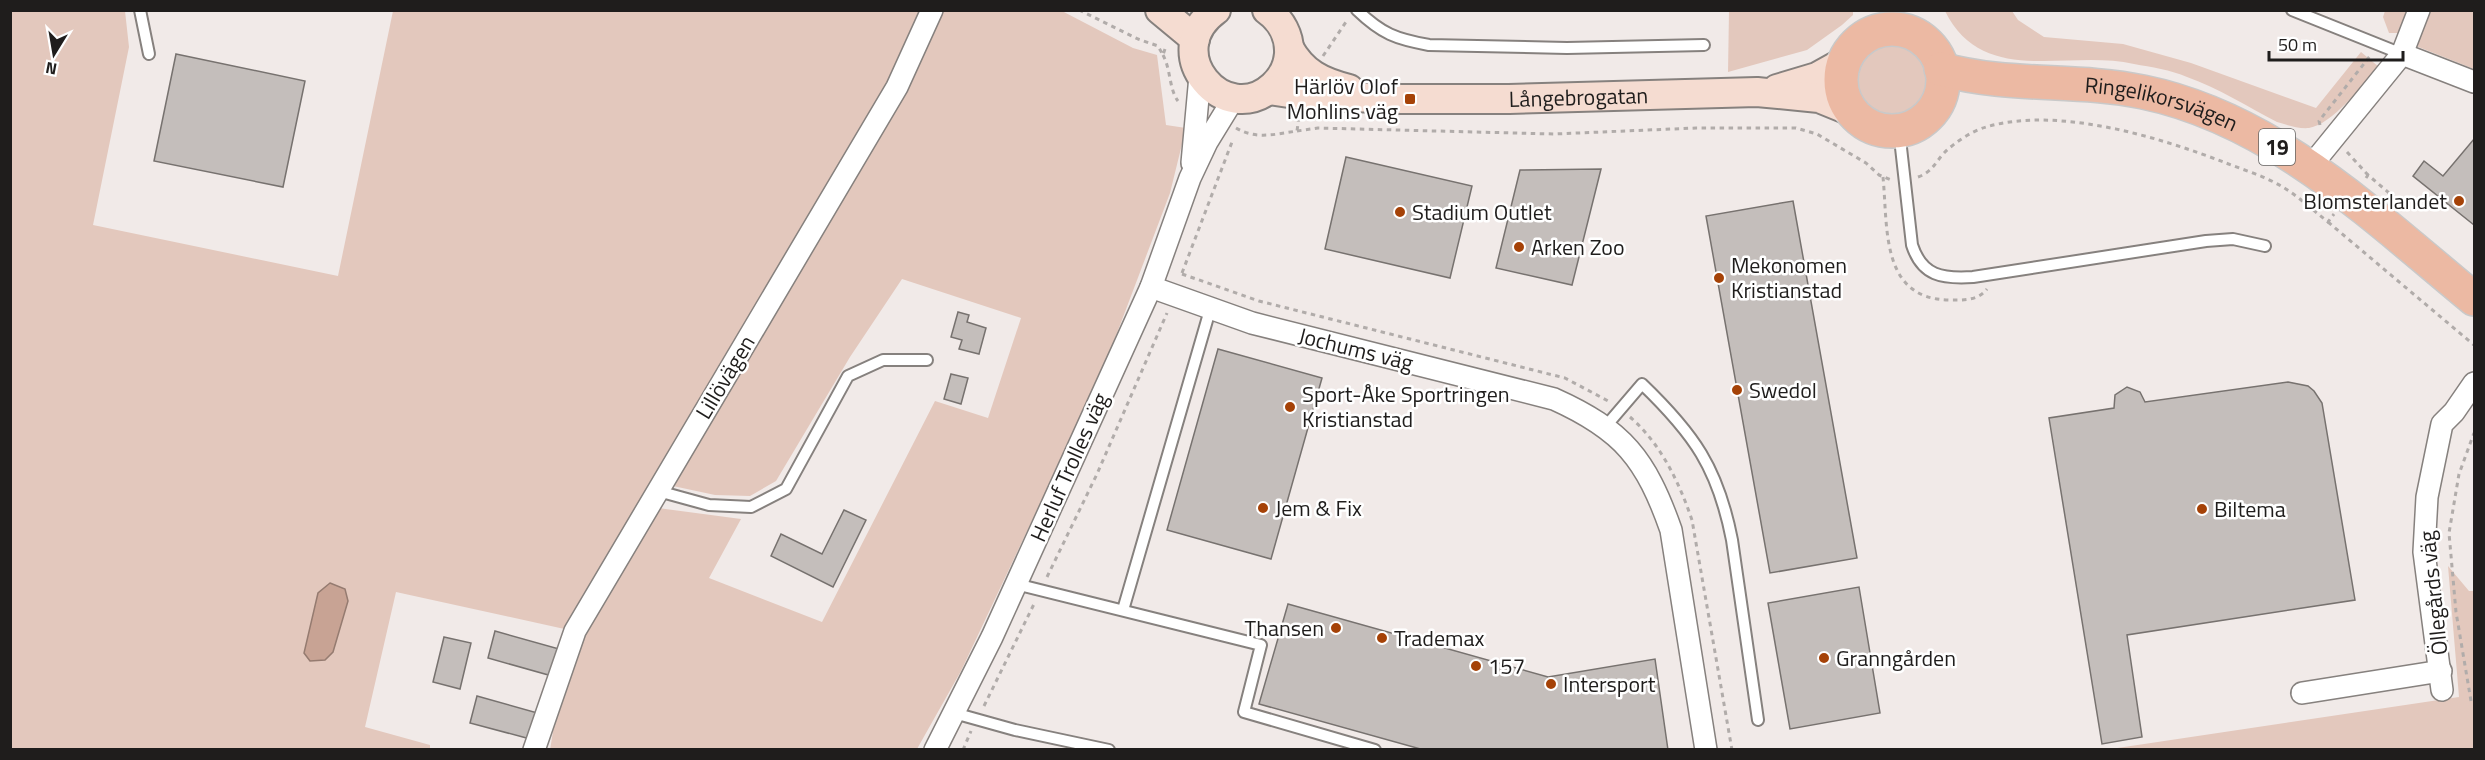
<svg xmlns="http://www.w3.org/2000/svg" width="2485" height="760" viewBox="0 0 2485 760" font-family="'Titillium Web',sans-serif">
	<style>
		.green { fill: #e3c8bd }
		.water { fill: #c8a394; stroke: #957b70; stroke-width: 1.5 }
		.building { fill: #c4bebb; stroke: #77726f; stroke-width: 1.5 }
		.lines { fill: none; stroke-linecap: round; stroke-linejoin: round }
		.service-casing { stroke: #86817e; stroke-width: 14 }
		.minor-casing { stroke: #86817e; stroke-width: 24 }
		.secondary-casing { stroke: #86817e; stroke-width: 32 }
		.primary-casing { stroke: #c9c9c9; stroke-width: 36 }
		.path { stroke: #b1acaa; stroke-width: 3; stroke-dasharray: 4.5 4.5; stroke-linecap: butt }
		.service { stroke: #fff; stroke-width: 10 }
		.minor { stroke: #fff; stroke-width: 21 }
		.secondary { stroke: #f5dcd1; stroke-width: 28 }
		.primary { stroke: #ecb9a3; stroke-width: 33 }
		.poi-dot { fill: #a54207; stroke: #fff; stroke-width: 2 }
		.labels { text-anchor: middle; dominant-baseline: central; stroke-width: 5; stroke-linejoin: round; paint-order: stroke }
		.shield { fill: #fff; stroke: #626160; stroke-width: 1.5 }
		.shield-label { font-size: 21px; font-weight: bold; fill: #1f1d1c }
		.poi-label { font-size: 22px; fill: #1f1d1c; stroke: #fff; text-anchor: start }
		.street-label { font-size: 22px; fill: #1f1d1c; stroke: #fff }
	</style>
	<rect width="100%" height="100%" fill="#f1eae8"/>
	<g class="green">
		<path d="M 10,11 L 125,11 L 129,47 L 93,225 L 338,276 L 393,11 L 924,11 L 895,73 L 569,630 L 396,592 L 365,727 L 430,745 L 430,750 L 11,749 Z"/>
		<path d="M 939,11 L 1062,11 L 1133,48 L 1157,55 L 1166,125 L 1186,128 L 1170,193 L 1103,370 L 961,671 L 917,749 L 550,750 L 557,707 L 583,638 L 658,508 L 741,519 L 709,578 L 822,622 L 935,401 L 988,418 L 1021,318 L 902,279 L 850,357 L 776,481 L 750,496 L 715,495 L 673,486 L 897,108 Z"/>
		<path d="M 1729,11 L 1853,10 L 1853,15 L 1842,25 L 1807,50 L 1728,72 Z"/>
		<path d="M 1945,11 L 2012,11 L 2018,20 L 2044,37 L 2123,44 L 2191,63 L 2316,108 L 2361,52 L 2379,67 C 2362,85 2333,124 2309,128 C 2299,129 2287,125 2277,122 C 2248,107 2218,88 2187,77 C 2171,70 2151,67 2134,64 C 2067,49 1983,88 1945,11 Z"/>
		<path d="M 2385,11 L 2413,11 L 2405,33 L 2389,33 L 2383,17 Z"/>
		<path d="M 2430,11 L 2474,11 L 2474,69 L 2416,46 Z"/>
		<circle cx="1892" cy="80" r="40"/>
		<path d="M 2448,566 L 2469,591 L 2474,591 L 2474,749 L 2104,750 L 2459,697 Z"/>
	</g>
	<path class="water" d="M 330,583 L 345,589 L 348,601 L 333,652 L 325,660 L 310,661 L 304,653 L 318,593 Z"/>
	<g class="building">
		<path d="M 176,54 L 305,81 L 283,187 L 154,161 Z"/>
		<path d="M 2474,139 L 2474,225 L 2413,176 L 2424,161 L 2443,176 Z"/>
		<path d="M 1346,157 L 1472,186 L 1450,278 L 1325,249 Z"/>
		<path d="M 1601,169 L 1572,285 L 1496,268 L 1520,170 Z"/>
		<path d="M 1793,201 L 1857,558 L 1770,573 L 1706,216 Z"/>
		<path d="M 958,312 L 969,315 L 967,322 L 986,328 L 979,354 L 959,349 L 962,340 L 951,337 Z"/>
		<path d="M 1218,349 L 1322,378 L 1271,559 L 1167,530 Z"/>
		<path d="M 951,374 L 968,378 L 961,404 L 944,399 Z"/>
		<path d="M 2288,382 L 2308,386 L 2314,391 L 2322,403 L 2355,600 L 2127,635 L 2142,737 L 2102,744 L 2049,418 L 2114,408 L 2115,395 L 2127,387 L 2140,392 L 2145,402 Z"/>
		<path d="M 844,510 L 866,520 L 833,587 L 771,556 L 781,534 L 822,554 Z"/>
		<path d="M 1859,587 L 1880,713 L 1790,729 L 1768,603 Z"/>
		<path d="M 1288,604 L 1548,677 L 1655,659 L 1668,750 L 1424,750 L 1259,704 Z"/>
		<path d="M 495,631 L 559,649 L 552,676 L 488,658 Z"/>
		<path d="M 444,637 L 471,643 L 460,689 L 433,682 Z"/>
		<path d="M 477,696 L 541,714 L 534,740 L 470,723 Z"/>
	</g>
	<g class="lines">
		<g class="service-casing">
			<g id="service">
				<path d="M 140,10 L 149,54"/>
				<path d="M 1357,10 C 1382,34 1396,39 1429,45 L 1567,48 L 1704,45"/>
				<path d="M 2292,10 L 2402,54"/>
				<path d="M 1899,130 L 1912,245 C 1922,276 1942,279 1973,277 L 2206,241 L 2233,239 L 2265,246"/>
				<path d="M 1606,426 L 1642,384 C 1694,434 1718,468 1732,540 L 1758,720"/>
				<path d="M 658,491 L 709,505 L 751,507 L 786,489 L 848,376 L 883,360 L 927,360"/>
				<path d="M 1016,584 L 1261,645 L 1244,712 L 1375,750"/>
				<path d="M 1123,610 L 1210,310"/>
				<path d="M 954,713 L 1015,730 L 1109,750"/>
			</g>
		</g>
		<g class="minor-casing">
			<g id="minor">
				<path d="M 2402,54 L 2474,82"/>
				<path d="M 1192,163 L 1200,76"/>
				<path d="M 2310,167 L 2402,54 L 2419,10"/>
				<path d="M 1151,287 L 1252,323 L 1554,399 C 1623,430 1646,459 1671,530 L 1706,750"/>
				<path d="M 2442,690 L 2424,552 L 2427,497 L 2442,424 L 2454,412 L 2474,383"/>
				<path d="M 2302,693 L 2441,671"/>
				<path d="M 534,750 L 575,631 L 897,87 L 932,10"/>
				<path d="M 935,750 L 992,637 L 1151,287 L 1190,178 L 1207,142 L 1234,98"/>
			</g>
		</g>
		<g class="secondary-casing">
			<g id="secondary">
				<path d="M 1160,10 L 1195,39"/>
				<path d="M 1216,10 C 1158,52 1225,130 1273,86 C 1282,78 1288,66 1289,54 C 1290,36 1281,20 1267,10"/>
				<path d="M 1289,48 C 1303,73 1321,82 1349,89"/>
				<path d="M 1777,89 L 1817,77 L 1844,62"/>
				<path id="s1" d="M 1269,90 L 1302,95 L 1401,99 L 1509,99 L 1757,92 L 1819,98 L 1851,111"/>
			</g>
		</g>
		<g class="primary-casing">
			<g id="primary">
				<circle cx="1892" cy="80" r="51"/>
				<path id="s2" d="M 1941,69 C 2008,88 2076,78 2143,92 C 2274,119 2374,217 2474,299"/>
			</g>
		</g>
		<g class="path">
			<path d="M 1079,10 L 1138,39 L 1158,46 L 1163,55 L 1166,46"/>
			<path d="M 1163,55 C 1171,70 1169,89 1178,101"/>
			<path d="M 1323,56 L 1348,19"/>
			<path d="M 2320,125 L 2319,121 L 2370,56"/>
			<path d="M 1236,128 C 1256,140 1276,134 1297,131 L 1299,116"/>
			<path d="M 1297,131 L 1318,128 L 1554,134 L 1696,128 L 1796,128 L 1817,134 L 1866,163 L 1879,175 L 1891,180"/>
			<path d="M 2347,152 L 2368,175"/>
			<path d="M 1883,177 C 1888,227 1880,299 1949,300 C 1963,300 1978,301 1987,289"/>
			<path d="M 1918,177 C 1932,172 1935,163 1944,153 C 1955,142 1972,131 1986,127 C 2058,106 2159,137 2226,163 C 2244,170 2264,176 2281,186 C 2298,196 2313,210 2328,222 L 2334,214"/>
			<path d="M 2366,178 L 2368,175 L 2402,204"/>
			<path d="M 2328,222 L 2474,345"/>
			<path d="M 1182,273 L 1232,142"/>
			<path d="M 1182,274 L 1259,301 L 1565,378 L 1610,402"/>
			<path d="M 1630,417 C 1661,444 1679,482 1692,520 L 1732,750"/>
			<path d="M 1047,577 L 1097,474 L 1167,313"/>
			<path d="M 2471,701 L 2456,612 L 2449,533 L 2459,474 L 2474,433"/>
			<path d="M 984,706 L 1035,602"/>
			<path d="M 963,750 L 971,731"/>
		</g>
		<use href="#service" class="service"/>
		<use href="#minor" class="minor"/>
		<use href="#secondary" class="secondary"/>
		<use href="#primary" class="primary"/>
	</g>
	<g class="poi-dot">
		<rect x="1404" y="93" width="12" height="12" rx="3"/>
		<circle cx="2459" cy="201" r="6"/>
		<circle cx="1400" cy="212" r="6"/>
		<circle cx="1519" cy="247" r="6"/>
		<circle cx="1719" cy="278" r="6"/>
		<circle cx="1737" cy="390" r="6"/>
		<circle cx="1290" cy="407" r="6"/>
		<circle cx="1263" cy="508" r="6"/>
		<circle cx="2202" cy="509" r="6"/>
		<circle cx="1336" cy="628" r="6"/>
		<circle cx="1382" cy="638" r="6"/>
		<circle cx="1824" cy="658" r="6"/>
		<circle cx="1476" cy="666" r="6"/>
		<circle cx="1551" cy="684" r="6"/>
	</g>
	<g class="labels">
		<rect class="shield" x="2259" y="129" width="36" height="36" rx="4.5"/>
		<g class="shield-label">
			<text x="2277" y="147">19</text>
		</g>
		<g class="poi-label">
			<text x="1398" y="86" text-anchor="end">Härlöv Olof<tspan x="1398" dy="25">Mohlins väg</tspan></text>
			<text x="2447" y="201" text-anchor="end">Blomsterlandet</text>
			<text x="1412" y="212">Stadium Outlet</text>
			<text x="1531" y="247">Arken Zoo</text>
			<text x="1731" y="265">Mekonomen<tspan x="1731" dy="25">Kristianstad</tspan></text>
			<text x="1749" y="390">Swedol</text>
			<text x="1302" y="394">Sport-Åke Sportringen<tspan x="1302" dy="25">Kristianstad</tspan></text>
			<text x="1275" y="508">Jem &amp; Fix</text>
			<text x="2214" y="509">Biltema</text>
			<text x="1324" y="628" text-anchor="end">Thansen</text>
			<text x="1394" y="638">Trademax</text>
			<text x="1836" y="658">Granngården</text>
			<text x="1488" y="666">157</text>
			<text x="1563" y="684">Intersport</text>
		</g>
		<g class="street-label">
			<text stroke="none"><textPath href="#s1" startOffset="310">Långebrogatan</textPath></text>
			<text stroke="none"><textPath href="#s2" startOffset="224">Ringelikorsvägen</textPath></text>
			<text transform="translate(1356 349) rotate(14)">Jochums väg</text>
			<text transform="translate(725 377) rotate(-59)">Lillövägen</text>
			<text transform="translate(1069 467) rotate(-66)">Herluf Trolles väg</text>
			<text transform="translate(2433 593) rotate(-96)">Öllegårds väg</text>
		</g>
	</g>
	<rect width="2485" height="760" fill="none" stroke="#1f1d1c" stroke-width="24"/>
	<g transform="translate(54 54) rotate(191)" stroke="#ffffff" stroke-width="4.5" paint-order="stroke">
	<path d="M0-4.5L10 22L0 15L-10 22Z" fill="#1f1d1c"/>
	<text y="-9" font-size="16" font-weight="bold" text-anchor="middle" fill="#1f1d1c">N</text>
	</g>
	<path d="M2269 51v9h134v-9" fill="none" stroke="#1f1d1c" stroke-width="3"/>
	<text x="2278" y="51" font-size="18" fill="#1f1d1c" stroke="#ffffff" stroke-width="4.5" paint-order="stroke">50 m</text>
</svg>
